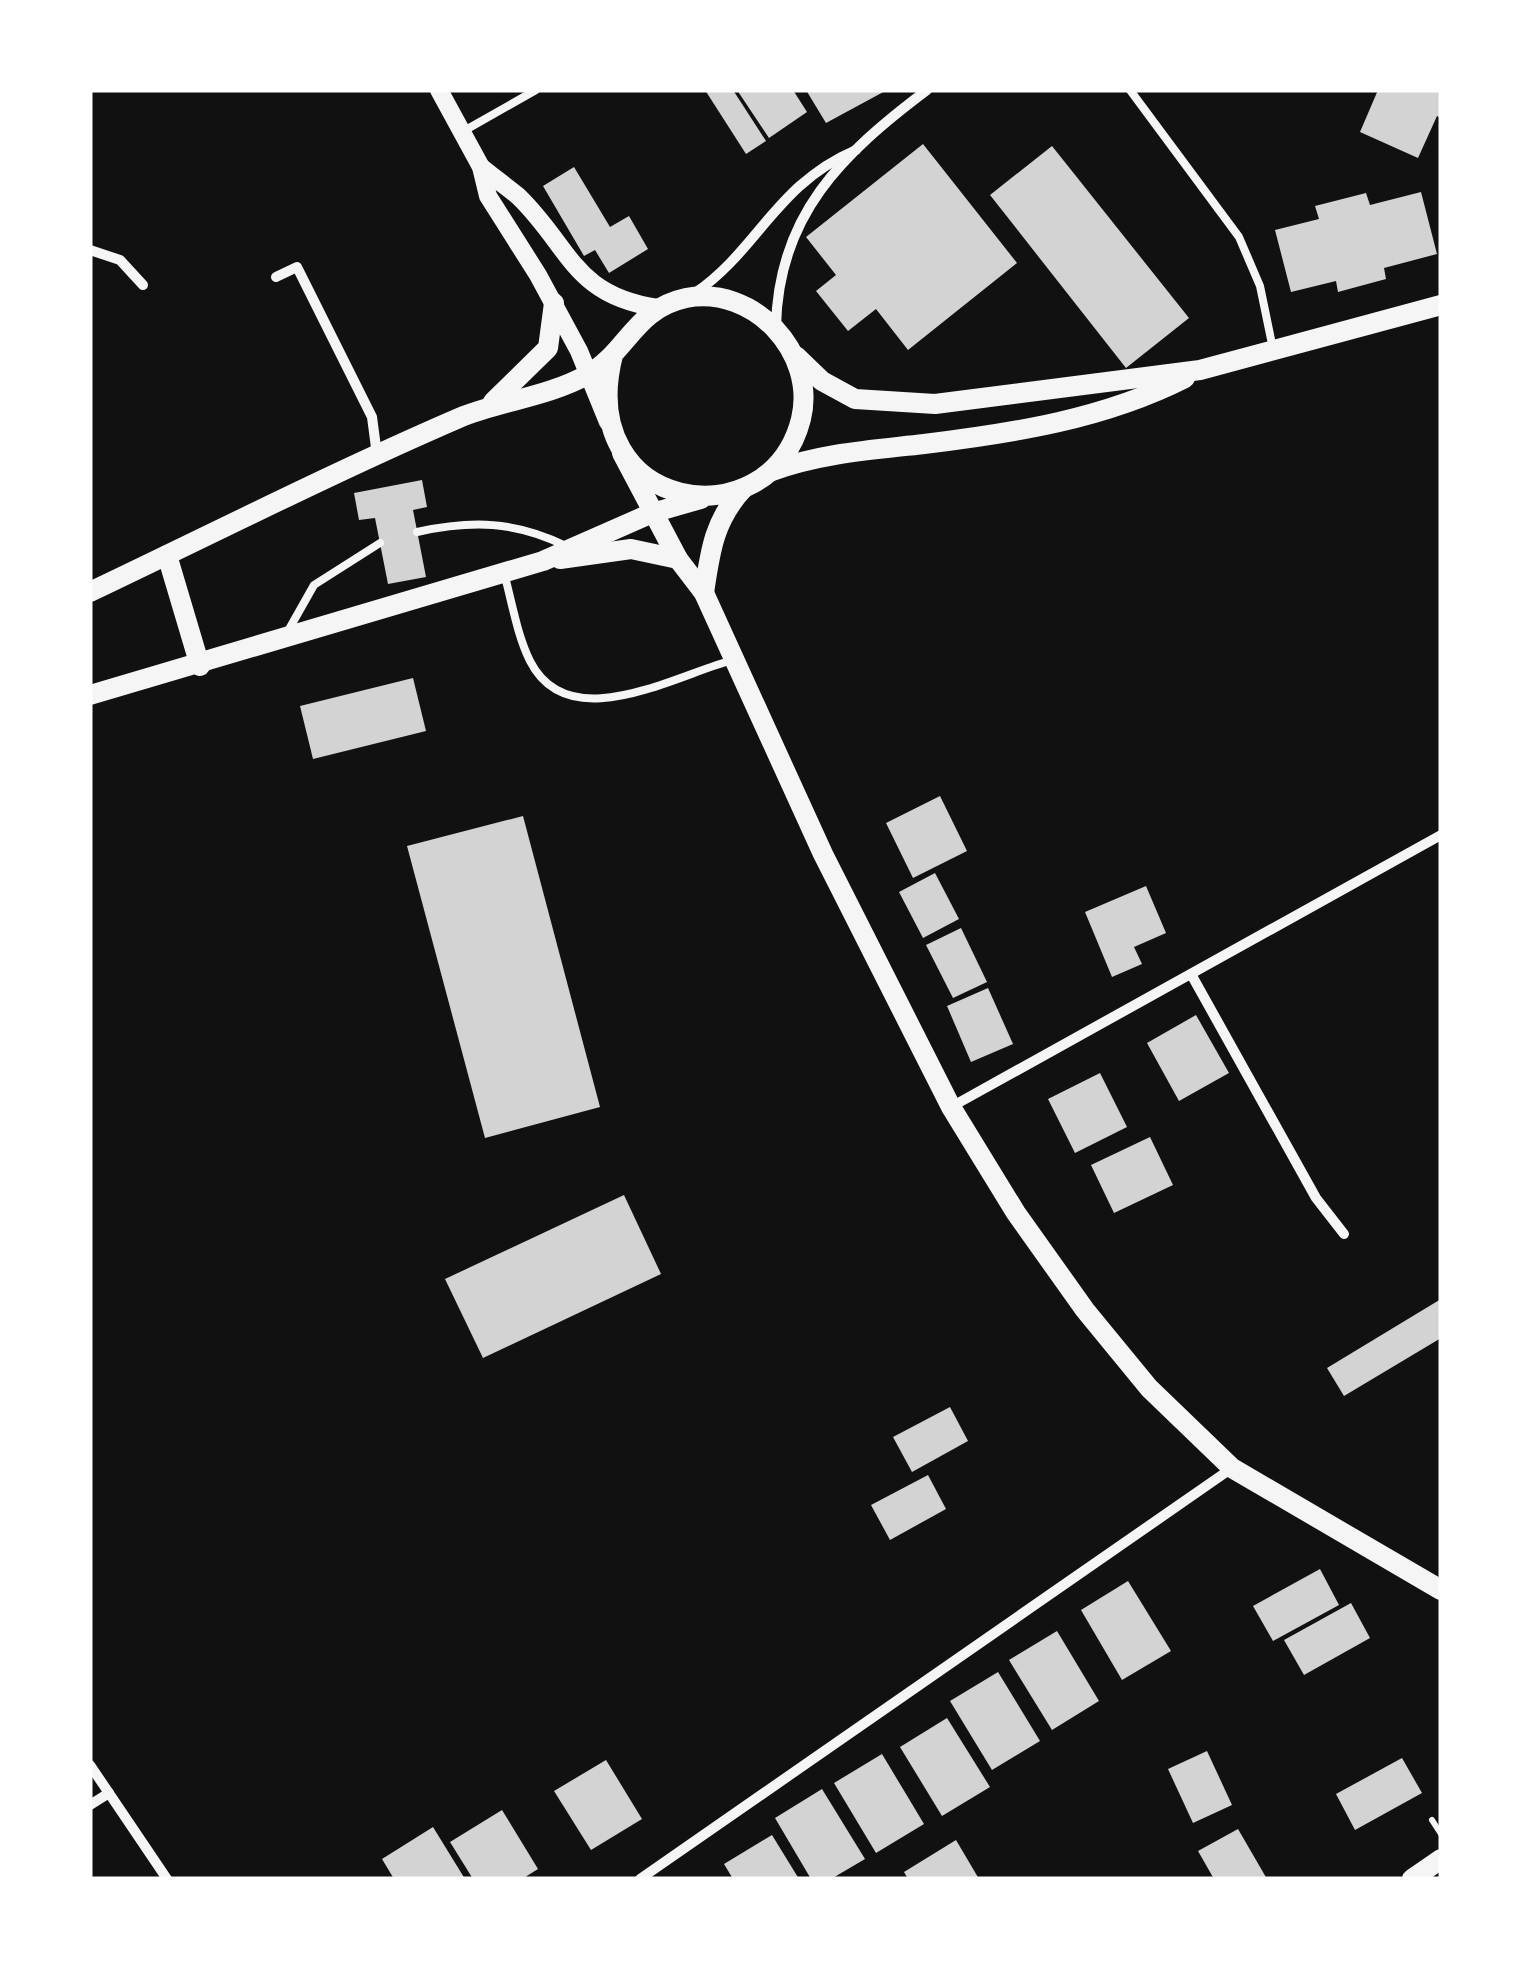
<svg xmlns="http://www.w3.org/2000/svg" width="1531" height="1969" viewBox="0 0 1531 1969" font-family="Raleway,sans-serif">
	<style>
		.building { fill: #d3d3d3 }
		.lines { fill: none; stroke-linecap: round; stroke-linejoin: round }
		.path { stroke: #f5f5f5; stroke-width: 6 }
		.service { stroke: #f5f5f5; stroke-width: 8 }
		.minor { stroke: #f5f5f5; stroke-width: 10 }
		.tertiary { stroke: #f5f5f5; stroke-width: 18 }
		.secondary { stroke: #f5f5f5; stroke-width: 20 }
	</style>
	<rect width="100%" height="100%" fill="#111"/>
	<g class="building">
		<path d="M 705,90 L 733,90 L 766,141 L 746,154 Z"/>
		<path d="M 737,90 L 793,90 L 807,112 L 769,138 Z"/>
		<path d="M 806,90 L 887,90 L 826,123 Z"/>
		<path d="M 1378,90 L 1441,90 L 1441,118 L 1437,116 L 1418,158 L 1360,132 Z"/>
		<path d="M 923,144 L 1017,263 L 908,350 L 876,309 L 848,331 L 816,291 L 836,275 L 806,237 Z"/>
		<path d="M 1052,146 L 1189,318 L 1126,368 L 990,195 Z"/>
		<path d="M 574,167 L 610,227 L 629,216 L 648,249 L 609,273 L 595,250 L 584,256 L 543,186 Z"/>
		<path d="M 1421,192 L 1437,254 L 1384,268 L 1386,279 L 1338,292 L 1336,281 L 1291,292 L 1275,230 L 1319,219 L 1315,206 L 1366,193 L 1370,205 Z"/>
		<path d="M 422,480 L 427,507 L 413,510 L 426,577 L 388,584 L 375,518 L 359,520 L 354,493 Z"/>
		<path d="M 413,678 L 426,731 L 313,759 L 300,706 Z"/>
		<path d="M 940,796 L 967,851 L 913,878 L 886,823 Z"/>
		<path d="M 523,816 L 600,1107 L 485,1138 L 407,846 Z"/>
		<path d="M 935,873 L 959,919 L 923,938 L 899,892 Z"/>
		<path d="M 1146,886 L 1166,933 L 1134,947 L 1142,964 L 1112,977 L 1085,912 Z"/>
		<path d="M 961,928 L 987,982 L 953,998 L 926,945 Z"/>
		<path d="M 988,988 L 1013,1044 L 971,1062 L 947,1006 Z"/>
		<path d="M 1196,1015 L 1229,1073 L 1179,1101 L 1147,1043 Z"/>
		<path d="M 1100,1073 L 1127,1127 L 1075,1153 L 1048,1099 Z"/>
		<path d="M 1150,1137 L 1173,1185 L 1114,1213 L 1091,1165 Z"/>
		<path d="M 624,1195 L 661,1274 L 483,1358 L 445,1279 Z"/>
		<path d="M 1441,1299 L 1441,1338 L 1344,1396 L 1327,1368 Z"/>
		<path d="M 950,1407 L 968,1441 L 912,1472 L 893,1437 Z"/>
		<path d="M 928,1475 L 946,1509 L 890,1540 L 871,1505 Z"/>
		<path d="M 1320,1569 L 1339,1605 L 1273,1641 L 1253,1606 Z"/>
		<path d="M 1128,1581 L 1171,1651 L 1122,1680 L 1081,1610 Z"/>
		<path d="M 1351,1603 L 1370,1638 L 1304,1675 L 1284,1640 Z"/>
		<path d="M 1057,1631 L 1099,1701 L 1052,1730 L 1009,1660 Z"/>
		<path d="M 998,1672 L 1040,1741 L 992,1770 L 950,1701 Z"/>
		<path d="M 947,1718 L 990,1787 L 942,1816 L 900,1747 Z"/>
		<path d="M 1207,1751 L 1232,1805 L 1193,1823 L 1168,1769 Z"/>
		<path d="M 882,1754 L 924,1824 L 876,1853 L 834,1783 Z"/>
		<path d="M 1402,1758 L 1422,1793 L 1355,1830 L 1336,1794 Z"/>
		<path d="M 606,1760 L 642,1819 L 591,1850 L 554,1791 Z"/>
		<path d="M 822,1789 L 865,1859 L 831,1879 L 811,1879 L 775,1818 Z"/>
		<path d="M 502,1810 L 538,1869 L 522,1879 L 473,1879 L 450,1842 Z"/>
		<path d="M 433,1827 L 465,1879 L 394,1879 L 382,1859 Z"/>
		<path d="M 1238,1829 L 1267,1879 L 1214,1879 L 1198,1851 Z"/>
		<path d="M 772,1835 L 799,1879 L 733,1879 L 724,1864 Z"/>
		<path d="M 956,1840 L 979,1879 L 908,1879 L 904,1872 Z"/>
	</g>
	<g class="lines">
		<path class="path" d="M 1432,1820 L 1441,1834"/>
		<g class="service">
			<path d="M 1130,90 L 1239,237 L 1260,286 L 1273,349"/>
			<path d="M 462,132 L 536,90"/>
			<path d="M 417,532 C 472,520 515,521 566,546"/>
			<path d="M 504,573 C 512,602 517,635 530,661 C 569,738 675,675 733,660"/>
			<path d="M 288,631 L 314,585 L 380,543"/>
		</g>
		<g class="minor">
			<path d="M 90,250 L 120,260 L 143,285"/>
			<path d="M 276,277 L 297,267 L 372,417 L 377,455"/>
			<path d="M 695,293 C 758,250 776,184 856,150"/>
			<path d="M 776,327 C 778,215 842,154 927,90"/>
			<path d="M 1191,974 L 1316,1198 L 1344,1234"/>
			<path d="M 951,1107 L 1441,835"/>
			<path d="M 90,1765 L 167,1879"/>
			<path d="M 90,1805 L 109,1793"/>
			<path d="M 640,1879 L 1232,1468"/>
		</g>
		<g class="tertiary">
			<path d="M 439,90 L 481,167 L 488,196 L 538,275 L 579,351 L 608,422"/>
			<path d="M 481,167 C 493,177 506,186 518,196 C 571,247 572,295 658,308"/>
		</g>
		<g class="secondary">
			<path d="M 796,356 L 822,381 L 855,399 L 935,404 L 1200,370 L 1441,305"/>
			<path d="M 493,402 L 548,348 L 554,303"/>
			<path d="M 622,453 L 678,559 L 704,593 L 823,854 L 951,1107 L 1016,1213 L 1085,1310 L 1149,1388 L 1232,1468 L 1441,1590"/>
			<path d="M 772,471 C 822,453 872,450 924,444 C 1014,433 1104,419 1185,378"/>
			<path d="M 167,555 L 200,666"/>
			<path d="M 560,559 L 631,549 L 678,559"/>
			<path d="M 90,592 C 212,534 334,472 459,418 C 500,401 547,397 587,375 C 628,352 634,309 686,298 C 754,285 817,353 801,419 C 770,543 573,513 613,355"/>
			<path d="M 704,593 C 710,552 714,520 743,489"/>
			<path d="M 90,695 L 543,561 L 652,513 L 701,499"/>
			<path d="M 1412,1879 L 1441,1859"/>
		</g>
	</g>
	<rect width="1531" height="1969" fill="none" stroke="#ffffff" stroke-width="185"/>
</svg>
